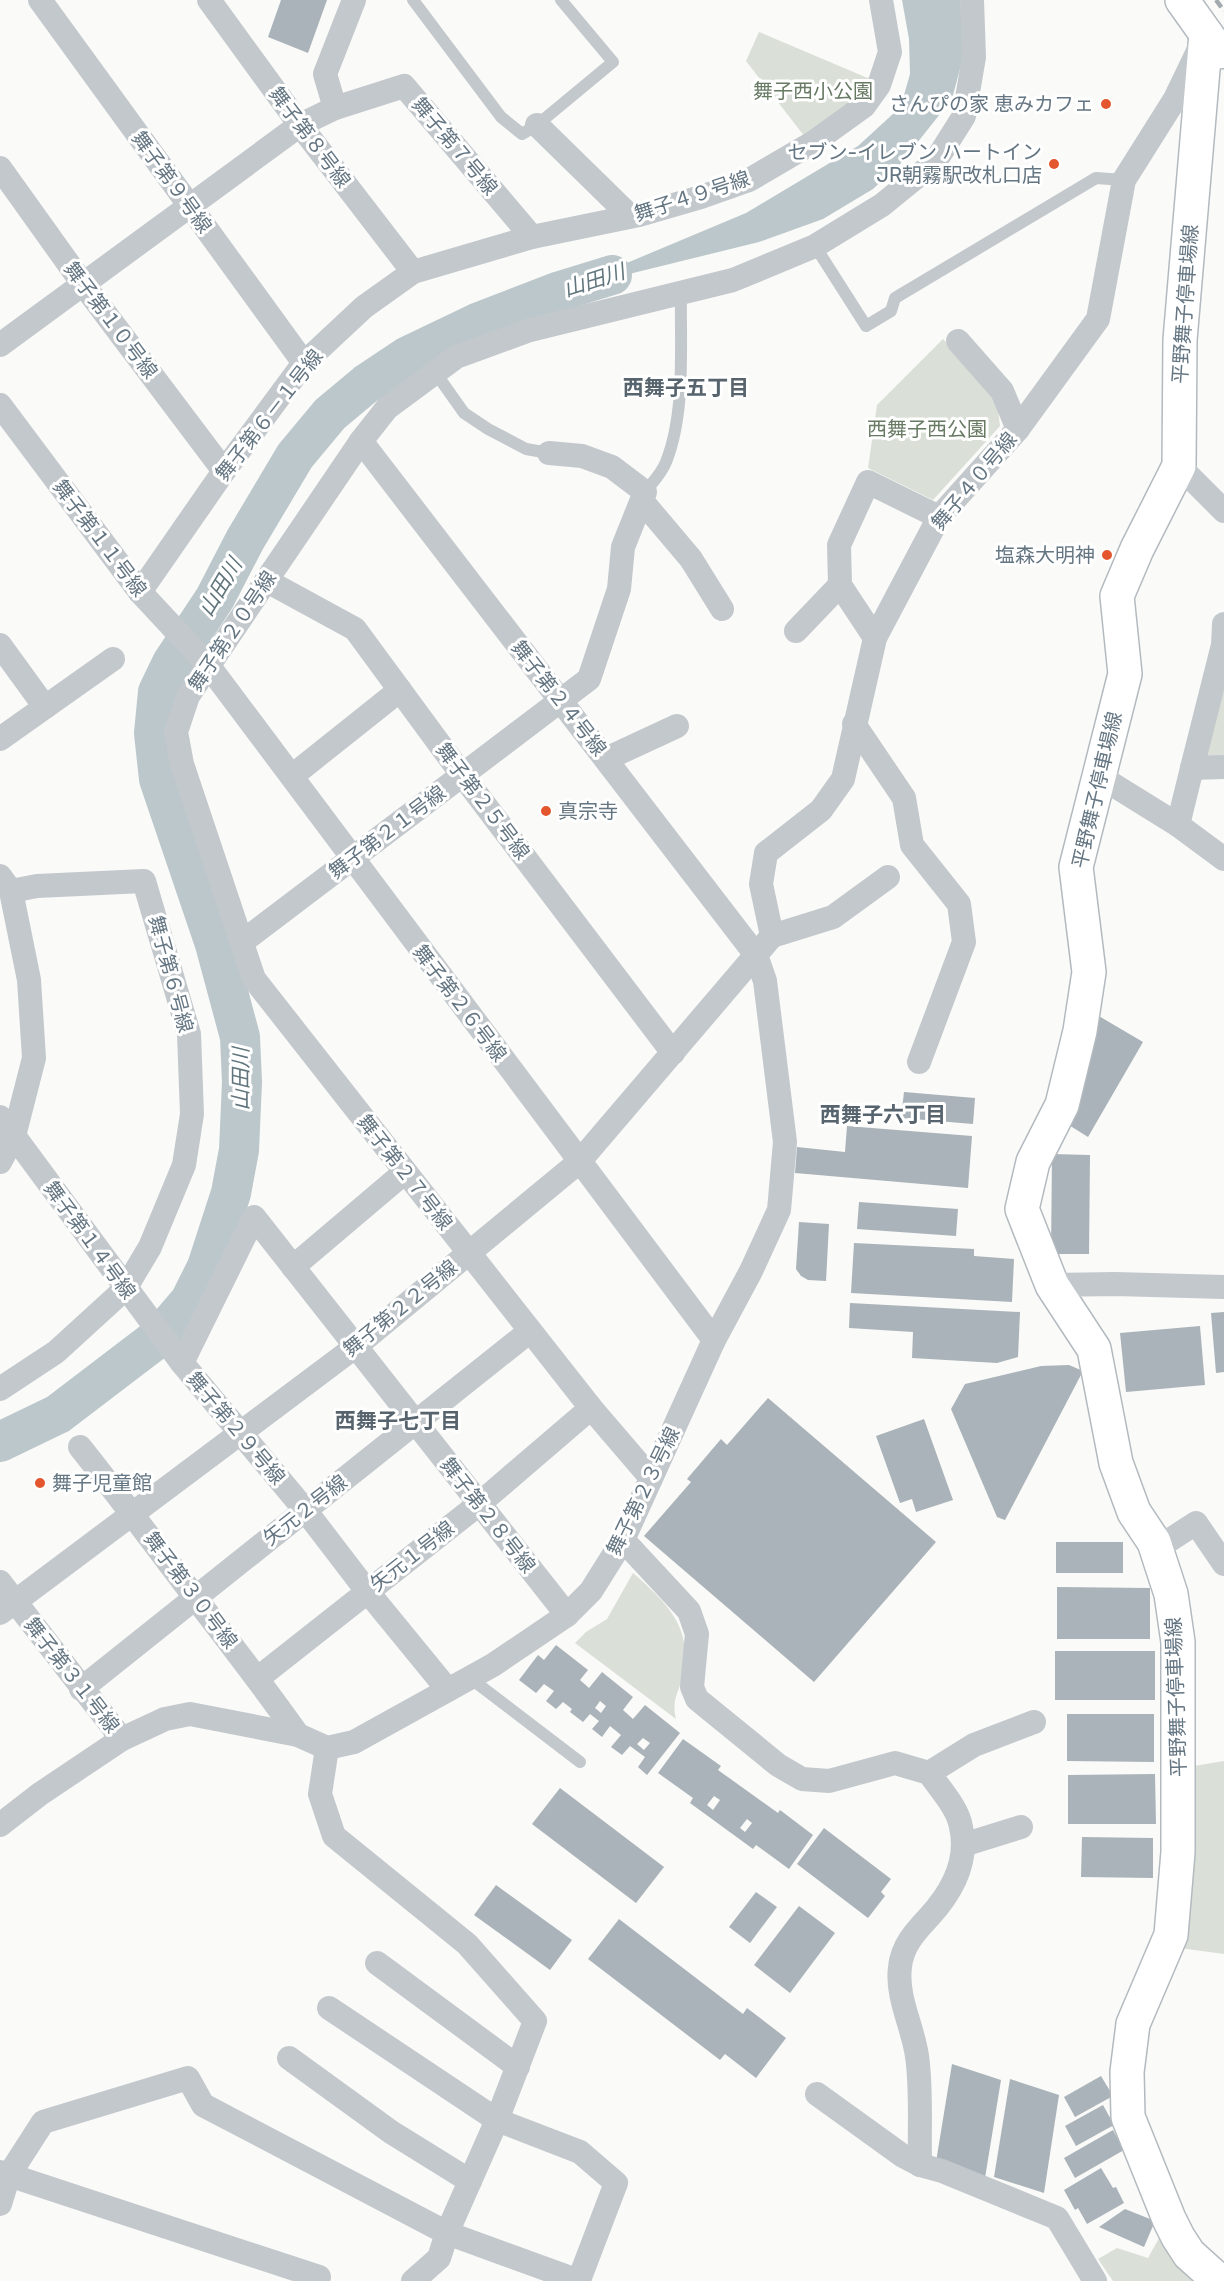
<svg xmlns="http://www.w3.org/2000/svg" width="1224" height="2281" viewBox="0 0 1224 2281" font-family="Rubik,'Noto Sans JP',sans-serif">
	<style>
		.green { fill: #dadfd7 }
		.water { fill: #bbc7cb }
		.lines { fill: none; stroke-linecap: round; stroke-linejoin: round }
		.river { stroke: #bbc7cb; stroke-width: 40 }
		.building { fill: #aab3b9; fill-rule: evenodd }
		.secondary-casing { stroke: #b3babf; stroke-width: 36 }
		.lane { stroke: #c3c8cc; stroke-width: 12 }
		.street { stroke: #c3c8cc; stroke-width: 24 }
		.secondary { stroke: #fff; stroke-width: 33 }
		.rail { stroke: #a2aab0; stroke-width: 4.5; stroke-dasharray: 9 4.5; stroke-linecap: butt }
		.poi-dot { fill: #e4572e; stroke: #fff; stroke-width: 2 }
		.labels { text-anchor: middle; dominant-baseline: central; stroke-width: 6; stroke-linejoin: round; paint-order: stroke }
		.park-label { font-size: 20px; fill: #687a64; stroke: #fff }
		.poi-label { font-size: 20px; fill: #657683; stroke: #fff; text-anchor: end }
		.street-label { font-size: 20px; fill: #657683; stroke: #fff }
		.water-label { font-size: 21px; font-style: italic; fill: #60757c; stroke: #fff }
		.neighbourhood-label { font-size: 21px; font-weight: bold; fill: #57646e; stroke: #fff }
	</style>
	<rect width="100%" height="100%" fill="#fafaf8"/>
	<g class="green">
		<path d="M 759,32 L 870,79 L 860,101 L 805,137 L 746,61 Z"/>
		<path d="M 943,339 L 996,395 L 1000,426 L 933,500 L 868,468 L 877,405 Z"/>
		<path d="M 1224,678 L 1224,758 L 1203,759 Z"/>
		<path d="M 633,1573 C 667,1603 695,1629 682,1679 C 677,1696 672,1700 676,1719 L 575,1643 L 586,1632 L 607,1619 Z"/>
		<path d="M 1224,1761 L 1224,1954 L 1179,1948 L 1188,1767 Z"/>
		<path d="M 1162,2233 L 1194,2281 L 1113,2281 L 1098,2259 L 1117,2248 L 1148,2258 Z"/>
	</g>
	<path class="water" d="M 902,0 L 960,0 L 965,50 L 952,99 L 901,163 L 873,189 L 823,219 L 759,242 L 560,291 L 746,213 L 858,146 L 894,113 L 904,95 L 910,74 L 909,39 Z"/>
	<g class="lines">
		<path class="river" d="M 0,1442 L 58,1414 L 159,1337 L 190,1301 L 207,1267 L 231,1193 L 239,1150 L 242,1082 L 240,1037 L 215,944 L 159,779 L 154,733 L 158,692 L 172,663 L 215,598 L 245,540 L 295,456 L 330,414 L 366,384 L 408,356 L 477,323 L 560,291 L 612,275"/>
	</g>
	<g class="building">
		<path d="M 281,0 L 327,0 L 308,53 L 268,37 Z"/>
		<path d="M 1092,1012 L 1143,1042 L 1088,1137 L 1064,1122 Z"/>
		<path d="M 904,1092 L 975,1098 L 973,1124 L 901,1118 Z"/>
		<path d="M 847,1126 L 972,1136 L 968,1188 L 795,1173 L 797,1147 L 845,1152 Z"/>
		<path d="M 1052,1154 L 1090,1155 L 1089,1254 L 1051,1254 Z"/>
		<path d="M 859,1202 L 958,1209 L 956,1236 L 857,1229 Z"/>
		<path d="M 799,1222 L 829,1224 L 826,1281 L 808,1280 L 801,1276 L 796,1269 Z"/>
		<path d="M 854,1243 L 974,1249 L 974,1256 L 1014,1259 L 1012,1302 L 851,1293 Z"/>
		<path d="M 850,1303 L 1020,1312 L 1018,1357 L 997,1363 L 912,1358 L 913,1332 L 849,1328 Z"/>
		<path d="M 1224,1312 L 1224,1372 L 1216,1373 L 1211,1313 Z"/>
		<path d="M 1200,1326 L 1205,1385 L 1126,1392 L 1120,1333 Z"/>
		<path d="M 1069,1365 L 1083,1371 L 1005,1520 L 997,1517 L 951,1409 L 965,1384 L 1041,1366 Z"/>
		<path d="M 768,1398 L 936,1542 L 814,1682 L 644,1536 L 691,1482 L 687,1479 L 721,1439 L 727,1445 Z"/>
		<path d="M 924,1419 L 953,1500 L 916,1512 L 912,1499 L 900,1503 L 876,1436 Z"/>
		<rect x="1056" y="1542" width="67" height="31"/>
		<path d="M 1057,1587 L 1150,1588 L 1150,1639 L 1057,1639 Z"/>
		<path d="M 556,1645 L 588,1670 L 580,1680 L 589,1688 L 602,1672 L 633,1697 L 623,1710 L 633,1719 L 645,1705 L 680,1733 L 647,1775 L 638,1767 L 645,1757 L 630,1746 L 622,1755 L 611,1747 L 621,1735 L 610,1726 L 602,1737 L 592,1729 L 599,1721 L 590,1714 L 583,1722 L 570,1712 L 572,1709 L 563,1702 L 556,1709 L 546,1701 L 554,1691 L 544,1684 L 536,1693 L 519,1680 L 538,1655 L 544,1660 ZM 600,1701 L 606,1706 L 601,1713 L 595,1708 ZM 643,1738 L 650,1743 L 644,1750 L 637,1744 Z"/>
		<rect x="1055" y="1651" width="100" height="49"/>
		<path d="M 1067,1714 L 1154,1714 L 1154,1762 L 1067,1761 Z"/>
		<path d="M 683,1739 L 721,1766 L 718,1770 L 778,1813 L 780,1810 L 813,1835 L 789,1869 L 756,1845 L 753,1849 L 690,1803 L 693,1798 L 658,1773 ZM 714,1796 L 720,1800 L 713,1810 L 707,1805 ZM 747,1819 L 752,1823 L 745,1832 L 740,1828 Z"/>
		<path d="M 1155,1774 L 1156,1824 L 1068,1824 L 1068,1775 Z"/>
		<path d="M 560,1788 L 664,1867 L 636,1903 L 532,1824 Z"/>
		<path d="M 824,1828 L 891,1879 L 881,1892 L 885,1896 L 868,1918 L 797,1864 Z"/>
		<path d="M 1082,1837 L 1153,1838 L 1153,1878 L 1081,1877 Z"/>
		<path d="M 496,1885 L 572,1940 L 550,1970 L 474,1915 Z"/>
		<path d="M 756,1892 L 777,1907 L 750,1943 L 729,1927 Z"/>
		<path d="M 799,1906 L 835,1933 L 790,1993 L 754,1965 Z"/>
		<path d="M 619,1919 L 743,2014 L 747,2008 L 786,2038 L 756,2078 L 725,2054 L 720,2060 L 588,1959 Z"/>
		<path d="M 952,2064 L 1001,2080 L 985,2178 L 936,2162 Z"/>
		<path d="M 1101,2076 L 1113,2096 L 1075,2117 L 1064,2097 Z"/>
		<path d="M 1010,2079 L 1059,2095 L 1044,2193 L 994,2177 Z"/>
		<path d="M 1103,2105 L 1114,2125 L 1076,2146 L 1065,2126 Z"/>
		<path d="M 1113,2130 L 1124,2150 L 1075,2178 L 1064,2158 Z"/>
		<path d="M 1101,2168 L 1113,2188 L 1116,2187 L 1124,2203 L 1087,2224 L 1078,2208 L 1075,2210 L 1064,2190 Z"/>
		<path d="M 1125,2209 L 1155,2221 L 1144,2247 L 1099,2227 Z"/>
	</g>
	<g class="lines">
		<g class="secondary-casing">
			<g id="secondary">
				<path d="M 1182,0 L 1219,52"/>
				<path d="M 1206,34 L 1180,340 L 1179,466 L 1137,549 L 1117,596 L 1125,674 L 1076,867 L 1089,972 L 1080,1031 L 1062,1105 L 1033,1162 L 1022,1209 L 1052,1285 L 1094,1349 L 1116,1463 L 1134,1512 L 1154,1542 L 1171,1594 L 1178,1642 L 1178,1852 L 1171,1935 L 1133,2024 L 1127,2072 L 1128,2117 L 1169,2219 L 1178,2237 L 1189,2254 L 1219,2281"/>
			</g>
		</g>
		<g class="lane">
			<path d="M 413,0 L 501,117 L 522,134 L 537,125 L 613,62 L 561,0"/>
			<path d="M 815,246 L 866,326 L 891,311 L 895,298 L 1096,178 L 1124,180"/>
			<path d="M 435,372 L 464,413 L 488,429 L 526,449 L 549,453"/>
			<path d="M 645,492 C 652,483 662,473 666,462 C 686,412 680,345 681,292"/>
			<path d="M 470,1678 L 580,1762"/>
		</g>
		<g class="street">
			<path d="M 40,0 L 304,363"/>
			<path d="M 209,0 L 300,125 L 413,272"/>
			<path d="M 335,108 L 325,74 L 354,0"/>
			<path d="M 537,125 L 630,216"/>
			<path d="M 0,168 L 83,284 L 224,471"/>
			<path d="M 958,341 L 1002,391 L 1018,429"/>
			<path d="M 0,345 L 300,125 L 335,108 L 404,86 L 532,237"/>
			<path d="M 0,405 L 140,592 L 208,665 L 714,1340"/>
			<path d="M 1179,466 L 1224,511"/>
			<path d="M 642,501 L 691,559 L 722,609"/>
			<path d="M 267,581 L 355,629 L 463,776 L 673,1053"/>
			<path d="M 140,592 L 224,471 L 304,363 L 364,307 L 413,272 L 532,237 L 639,215 L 701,197 L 749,180 L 814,142 L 864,106 L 879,85 L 890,52 L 881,0"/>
			<path d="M 1224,624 L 1223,645 L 1192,768 L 1224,767"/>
			<path d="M 796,631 L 840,585"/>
			<path d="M 875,638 L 840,585 L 839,545 L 868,482 L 939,517"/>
			<path d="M 0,645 L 45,707"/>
			<path d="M 854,724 L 904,798 L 912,845 L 959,904 L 964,942 L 919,1062"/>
			<path d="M 0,739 L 113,659"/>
			<path d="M 606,759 L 677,726"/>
			<path d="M 292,776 L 400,690"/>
			<path d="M 1099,776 L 1178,825 L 1224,859"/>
			<path d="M 1178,825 L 1192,768"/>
			<path d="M 0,876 L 11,891 L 37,886 L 144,881 L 189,1034 L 192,1114 L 184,1165 L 150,1247 L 125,1289 L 56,1352 L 0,1389"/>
			<path d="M 772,936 L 833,917 L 888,877"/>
			<path d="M 242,942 L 589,679 L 619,589 L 623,547 L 645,492 L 612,467 L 582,456 L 549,453"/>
			<path d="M 0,1117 L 182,1363 L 305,1510 L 367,1591 L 448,1690"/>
			<path d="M 0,1162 L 14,1136 L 34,1058 L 29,980 L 11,891"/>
			<path d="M 293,1267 L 405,1172"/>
			<path d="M 1052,1285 L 1115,1284 L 1224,1287"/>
			<path d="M 182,1363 L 254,1217 L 567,1615"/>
			<path d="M 80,1447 C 119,1496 156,1546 194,1596 C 229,1642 265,1688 298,1735"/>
			<path d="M 651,1478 L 591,1408 L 254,979 L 182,764 L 176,732 L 188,696 L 361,441 L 387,408 L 456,357 L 530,330 L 733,280 L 815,246 L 882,205 L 935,162 L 964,116 L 974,57 L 972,0"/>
			<path d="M 623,1540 L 689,1611 L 697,1634 L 692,1687 L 697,1699 L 778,1765 L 802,1779 L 829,1781 L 895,1763 L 929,1773 C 940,1789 958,1808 961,1827 C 969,1862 951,1893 929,1917 C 915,1932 902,1946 900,1967 C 896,1997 913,2027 917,2056 C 922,2091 919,2129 920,2165"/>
			<path d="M 1156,1549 L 1196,1523 L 1224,1564"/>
			<path d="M 0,1582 L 122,1739"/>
			<path d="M 0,1613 L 355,1347 L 579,1162 L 772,936 L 761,884 L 766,853 L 821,810 L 843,779 L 875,638 L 939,517 L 1018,429 L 1098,319 L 1124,180 L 1175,99 L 1200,47"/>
			<path d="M 258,1678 L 479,1504 L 591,1408"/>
			<path d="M 81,1689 L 530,1331"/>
			<path d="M 327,1748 L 320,1794 L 334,1836 L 467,1944 L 535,2021 L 497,2120 L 447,2233 L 439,2258 L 413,2281"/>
			<path d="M 929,1773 L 974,1745 L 1034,1722"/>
			<path d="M 0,1825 L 40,1794 L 122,1739 L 165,1719 L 190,1714 L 298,1735 L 327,1748 L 354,1742 L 493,1665 L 567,1615 L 591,1591 L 623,1540 L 714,1340 L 751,1271 L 779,1210 L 785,1142 L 765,981 L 756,955 L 361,441"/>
			<path d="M 963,1845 L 1021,1827"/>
			<path d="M 377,1963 L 518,2067"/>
			<path d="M 329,2008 L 497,2120 L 580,2152 L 616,2183 L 579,2280"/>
			<path d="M 289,2058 L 391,2132 L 470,2181"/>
			<path d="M 817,2094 L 903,2156 L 920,2165 L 942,2171 L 1057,2218 L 1095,2281"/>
			<path d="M 0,2172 L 319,2277"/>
			<path d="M 0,2204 L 9,2175 L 43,2122 L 188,2078 L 203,2105 L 447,2233 L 579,2281"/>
		</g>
		<use href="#secondary" class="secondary"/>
		<path class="rail" d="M 1216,0 L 1224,11"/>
	</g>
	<g class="poi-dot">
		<circle cx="1106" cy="104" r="6"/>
		<circle cx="1054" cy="164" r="6"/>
		<circle cx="1107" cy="555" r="6"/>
		<circle cx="546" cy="811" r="6"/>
		<circle cx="40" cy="1483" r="6"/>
	</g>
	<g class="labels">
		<g class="park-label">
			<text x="813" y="91">舞子西小公園</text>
			<text x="927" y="429">西舞子西公園</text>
		</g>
		<g class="poi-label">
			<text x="1094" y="104">さんぴの家 恵みカフェ</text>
			<text x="1042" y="152">セブン-イレブン ハートイン<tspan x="1042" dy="23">JR朝霧駅改札口店</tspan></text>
			<text x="1095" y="555">塩森大明神</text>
			<text x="558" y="811" text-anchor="start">真宗寺</text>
			<text x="52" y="1483" text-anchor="start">舞子児童館</text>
		</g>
		<g class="street-label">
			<text transform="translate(310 137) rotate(53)">舞子第８号線</text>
			<text transform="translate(455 146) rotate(50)">舞子第７号線</text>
			<text transform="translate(172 182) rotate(54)">舞子第９号線</text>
			<text transform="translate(692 196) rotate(-18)">舞子４９号線</text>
			<text transform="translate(1185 304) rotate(-86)">平野舞子停車場線</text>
			<text transform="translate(111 320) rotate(53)">舞子第１０号線</text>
			<text transform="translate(269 415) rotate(-52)">舞子第６－１号線</text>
			<text transform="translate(974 481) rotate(-50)">舞子４０号線</text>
			<text transform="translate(100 538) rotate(53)">舞子第１１号線</text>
			<text transform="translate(232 631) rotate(-56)">舞子第２０号線</text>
			<text transform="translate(559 698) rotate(52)">舞子第２４号線</text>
			<text transform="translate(1097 790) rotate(-77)">平野舞子停車場線</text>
			<text transform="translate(483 801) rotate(53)">舞子第２５号線</text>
			<text transform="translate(387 832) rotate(-37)">舞子第２１号線</text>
			<text transform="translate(171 974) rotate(75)">舞子第６号線</text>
			<text transform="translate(460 1003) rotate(53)">舞子第２６号線</text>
			<text transform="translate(405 1172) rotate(52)">舞子第２７号線</text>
			<text transform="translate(90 1240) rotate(54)">舞子第１４号線</text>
			<text transform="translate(400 1308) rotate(-39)">舞子第２２号線</text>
			<text transform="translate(236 1428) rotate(50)">舞子第２９号線</text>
			<text transform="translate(643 1491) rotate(-64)">舞子第２３号線</text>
			<text transform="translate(305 1510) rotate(-38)">矢元２号線</text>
			<text transform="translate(488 1515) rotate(52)">舞子第２８号線</text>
			<text transform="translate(412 1556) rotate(-38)">矢元１号線</text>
			<text transform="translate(191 1590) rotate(53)">舞子第３０号線</text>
			<text transform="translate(72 1675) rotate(52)">舞子第３１号線</text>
			<text transform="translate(1176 1697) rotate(-92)">平野舞子停車場線</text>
		</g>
		<g class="water-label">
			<text transform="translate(594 280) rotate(-18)">山田川</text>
			<text transform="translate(220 587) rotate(-59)">山田川</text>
			<text transform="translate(240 1079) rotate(-90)">山田川</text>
		</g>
		<g class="neighbourhood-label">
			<text x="686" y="387">西舞子五丁目</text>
			<text x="883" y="1114">西舞子六丁目</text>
			<text x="398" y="1420">西舞子七丁目</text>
		</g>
	</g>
</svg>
